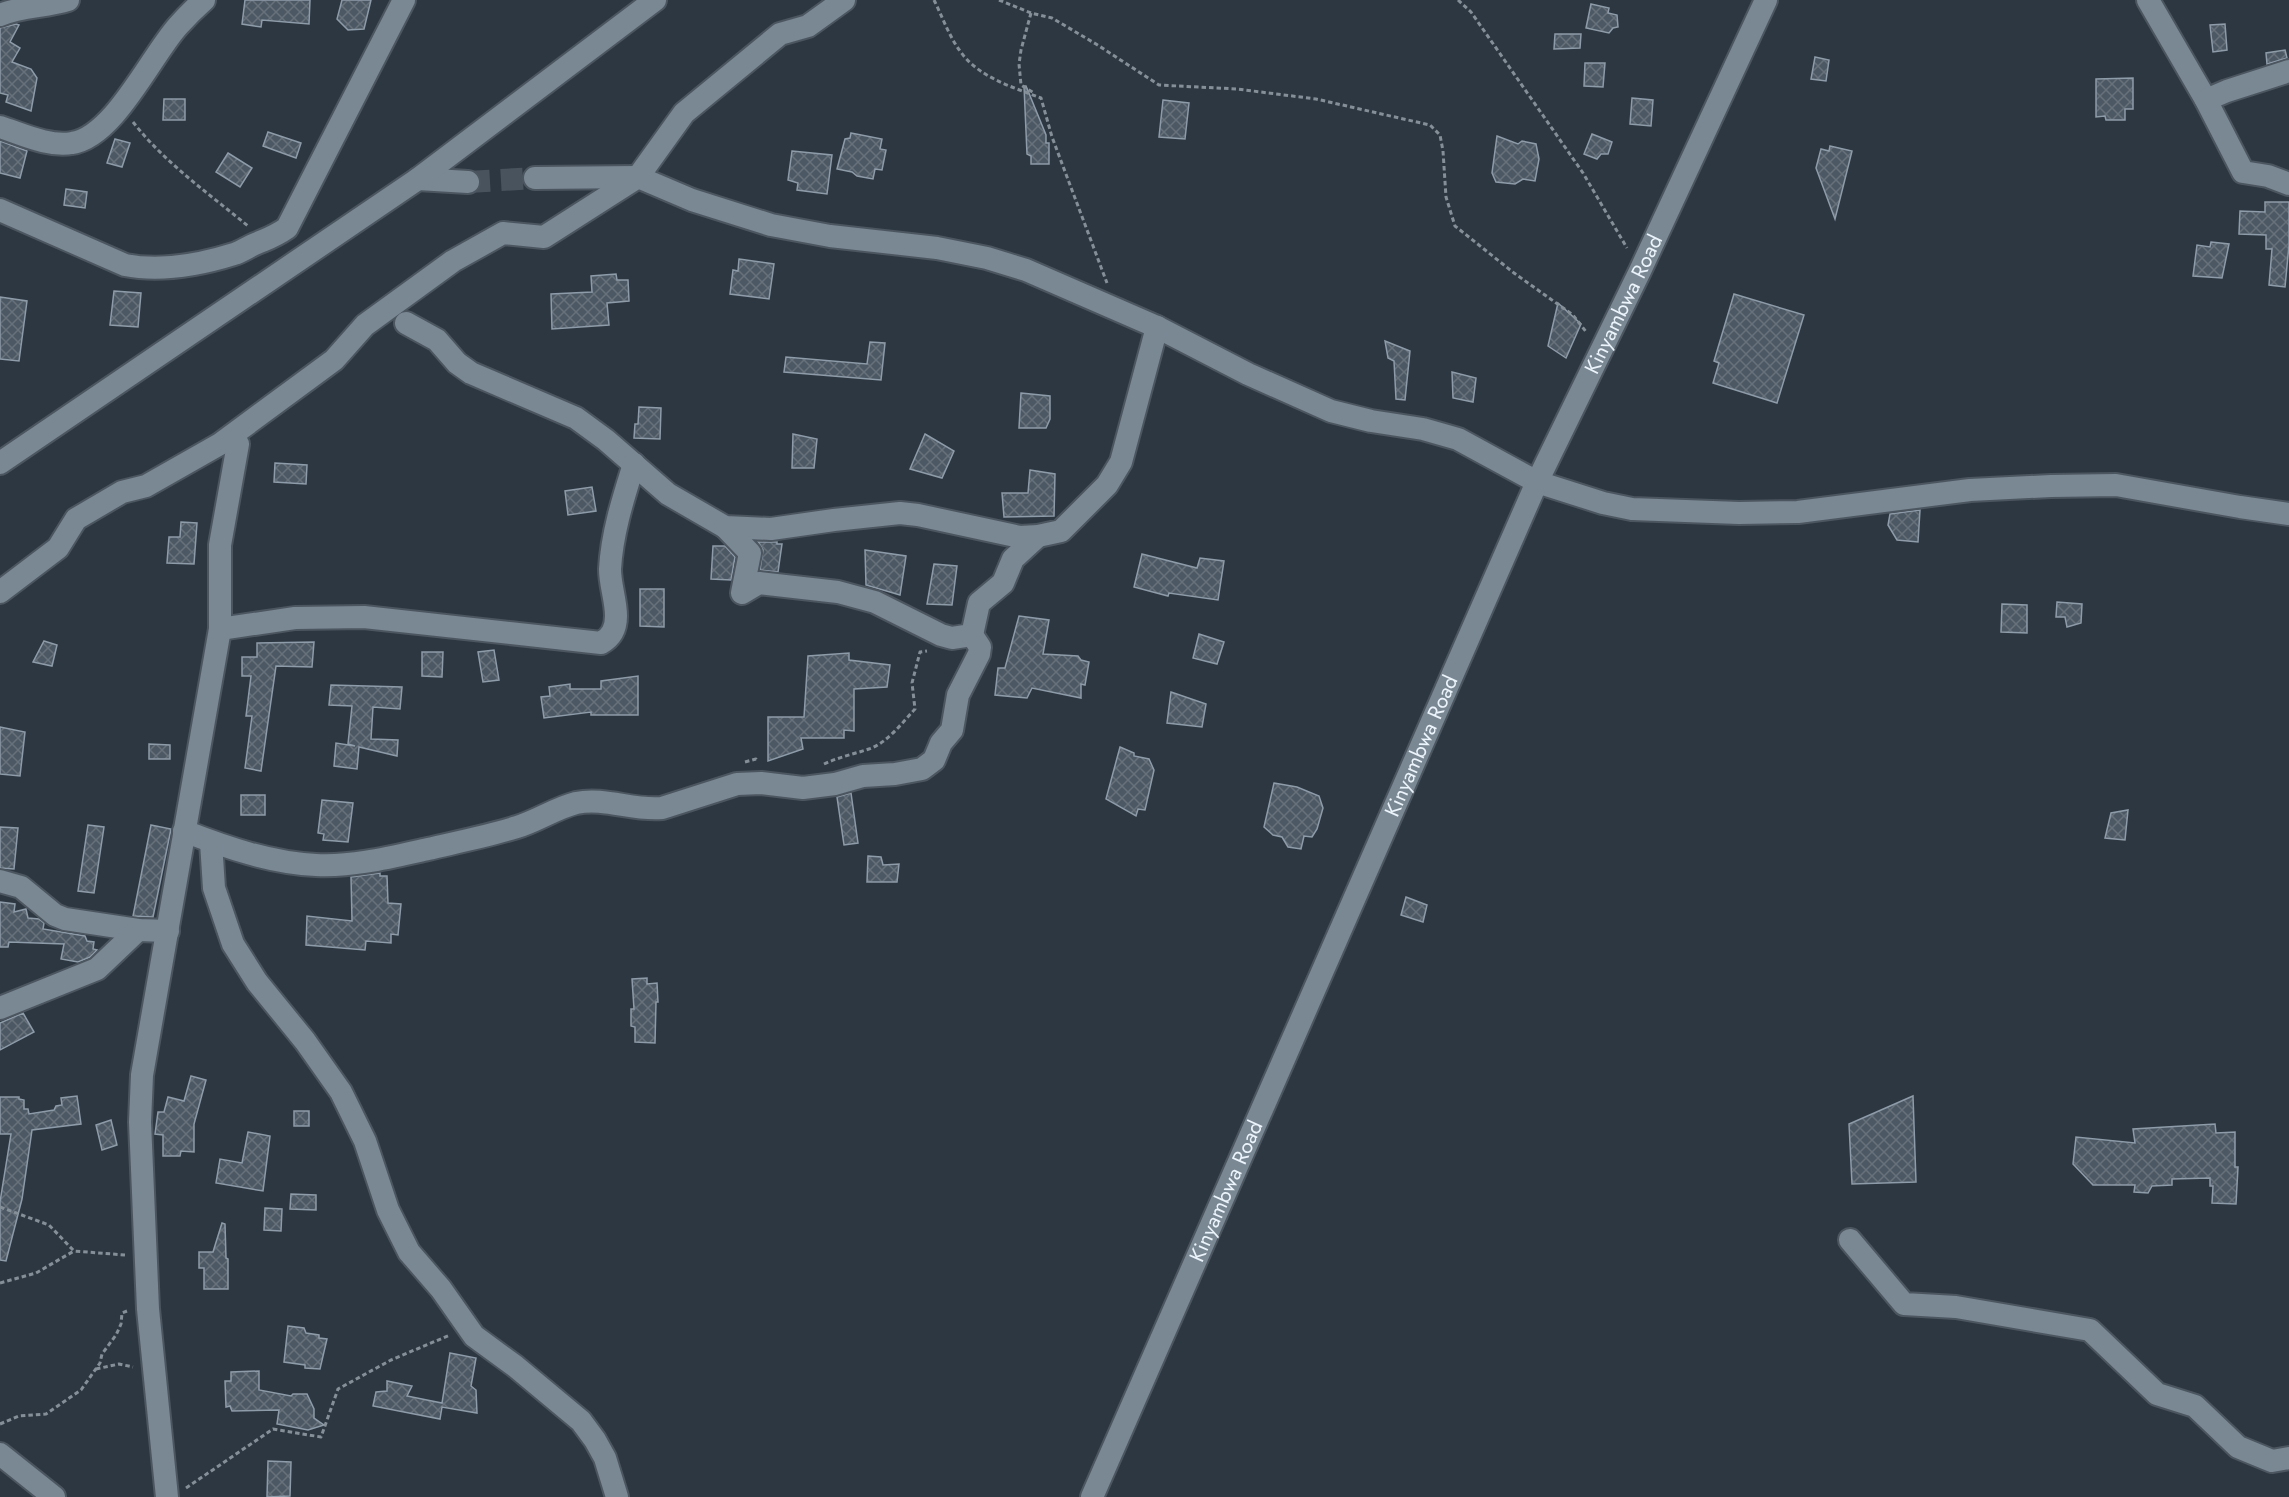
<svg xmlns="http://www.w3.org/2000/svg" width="2289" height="1497" viewBox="0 0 2289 1497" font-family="Jost,sans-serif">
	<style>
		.building { fill: url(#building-cross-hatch); stroke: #8e9ba8; stroke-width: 1.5 }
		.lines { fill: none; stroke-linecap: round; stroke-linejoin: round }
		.minor-tunnel { stroke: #49535e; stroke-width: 22; stroke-dasharray: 22 11; stroke-linecap: butt }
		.minor-casing { stroke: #4c5660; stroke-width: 26 }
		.path { stroke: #858f98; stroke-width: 3; stroke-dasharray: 4.5 3; stroke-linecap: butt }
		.minor { stroke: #7a8894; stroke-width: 22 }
		.labels { text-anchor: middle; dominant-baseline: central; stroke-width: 5; stroke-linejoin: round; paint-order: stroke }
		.street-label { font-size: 21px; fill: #ecf4fb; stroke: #191e23 }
	</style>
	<defs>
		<pattern id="building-cross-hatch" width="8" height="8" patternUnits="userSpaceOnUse" patternTransform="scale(1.5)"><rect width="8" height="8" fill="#4c5864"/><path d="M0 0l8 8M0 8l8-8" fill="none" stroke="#66717b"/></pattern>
	</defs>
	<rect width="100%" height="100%" fill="#2c3742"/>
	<g class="building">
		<path d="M 245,0 L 310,0 L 309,24 L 262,20 L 261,27 L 242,24 Z"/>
		<path d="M 342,0 L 371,0 L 364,29 L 348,30 L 337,19 Z"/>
		<path d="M 1591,4 L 1609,8 L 1608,13 L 1617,15 L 1618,27 L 1613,28 L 1609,33 L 1586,28 Z"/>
		<path d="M 16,24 L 19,25 L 10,42 L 20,48 L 12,62 L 31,69 L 37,78 L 31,111 L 6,102 L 8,95 L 0,93 L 0,28 Z"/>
		<path d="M 2225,24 L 2227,50 L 2213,52 L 2210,25 Z"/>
		<path d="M 1555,34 L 1581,34 L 1580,48 L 1554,49 Z"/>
		<path d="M 2285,50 L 2287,58 L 2267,64 L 2266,53 Z"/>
		<path d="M 1815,57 L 1829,60 L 1826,81 L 1811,79 Z"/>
		<path d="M 1585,63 L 1605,63 L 1603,87 L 1584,86 Z"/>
		<path d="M 2133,78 L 2133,109 L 2125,109 L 2125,120 L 2106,120 L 2105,116 L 2096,117 L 2096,79 Z"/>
		<path d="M 1024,86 L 1026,86 L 1046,135 L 1046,143 L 1049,143 L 1049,164 L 1031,164 L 1031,156 L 1027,154 Z"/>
		<path d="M 1632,98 L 1653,100 L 1651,126 L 1630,124 Z"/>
		<path d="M 164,99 L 185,99 L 185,120 L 163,120 Z"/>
		<path d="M 1163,100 L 1189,103 L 1185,139 L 1159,137 Z"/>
		<path d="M 268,132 L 301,143 L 296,158 L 263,146 Z"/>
		<path d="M 851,133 L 882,139 L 880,149 L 886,150 L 882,170 L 875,169 L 873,179 L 857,176 L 852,172 L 837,169 L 845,139 L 850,138 Z"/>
		<path d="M 1592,134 L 1612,142 L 1608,154 L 1601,154 L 1597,159 L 1584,154 Z"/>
		<path d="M 1497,136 L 1518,144 L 1522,141 L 1536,144 L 1539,159 L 1535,181 L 1523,179 L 1515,184 L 1496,182 L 1492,173 Z"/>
		<path d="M 115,139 L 130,143 L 122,167 L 107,163 Z"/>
		<path d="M 0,141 L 27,151 L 20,178 L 0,173 Z"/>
		<path d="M 1830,146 L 1852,151 L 1835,219 L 1816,168 L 1821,149 L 1829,151 Z"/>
		<path d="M 792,151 L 832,155 L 827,194 L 797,190 L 798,183 L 788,180 Z"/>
		<path d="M 228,153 L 252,168 L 240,187 L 216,172 Z"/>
		<path d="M 66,189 L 87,192 L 85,208 L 64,205 Z"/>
		<path d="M 2265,202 L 2289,202 L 2289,245 L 2285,287 L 2269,285 L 2272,249 L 2266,249 L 2266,235 L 2239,234 L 2240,211 L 2265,212 Z"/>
		<path d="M 2211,242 L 2229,244 L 2222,278 L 2193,276 L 2197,245 L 2210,247 Z"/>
		<path d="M 739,259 L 774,264 L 769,299 L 730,294 L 733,270 L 738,271 Z"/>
		<path d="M 616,274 L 617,280 L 628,280 L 629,301 L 607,303 L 609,325 L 552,329 L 551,294 L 592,292 L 591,276 Z"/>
		<path d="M 114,291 L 141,293 L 138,327 L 110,325 Z"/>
		<path d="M 1734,294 L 1804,315 L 1777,403 L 1713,383 L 1719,363 L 1714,361 Z"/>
		<path d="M 0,297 L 27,301 L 19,361 L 0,359 Z"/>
		<path d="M 1558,303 L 1581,324 L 1566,358 L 1548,346 Z"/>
		<path d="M 1385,341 L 1410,351 L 1405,400 L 1396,399 L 1394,361 L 1388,358 Z"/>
		<path d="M 870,342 L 885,343 L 881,380 L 784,372 L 786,357 L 867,364 Z"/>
		<path d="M 1452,372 L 1476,378 L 1473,402 L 1453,398 Z"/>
		<path d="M 1021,393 L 1050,396 L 1050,419 L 1046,428 L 1019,428 Z"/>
		<path d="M 639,407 L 661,408 L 660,439 L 634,438 L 635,424 L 638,424 Z"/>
		<path d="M 793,434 L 817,439 L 814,468 L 792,468 Z"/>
		<path d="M 925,434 L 954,451 L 942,478 L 910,469 Z"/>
		<path d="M 275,463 L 307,465 L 306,484 L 274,482 Z"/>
		<path d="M 1030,470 L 1055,474 L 1054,516 L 1004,517 L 1002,493 L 1028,493 Z"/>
		<path d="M 592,487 L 596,511 L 568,515 L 565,491 Z"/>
		<path d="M 1920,510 L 1918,542 L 1897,540 L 1888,525 L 1890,514 Z"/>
		<path d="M 181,522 L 197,523 L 194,564 L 167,563 L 169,537 L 180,537 Z"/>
		<path d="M 758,542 L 777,542 L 777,544 L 782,544 L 778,572 L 760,570 L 763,550 Z"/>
		<path d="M 713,546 L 725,546 L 735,557 L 731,580 L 711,579 Z"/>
		<path d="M 865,550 L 906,556 L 900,595 L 866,585 Z"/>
		<path d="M 1142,554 L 1197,568 L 1200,558 L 1224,561 L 1218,600 L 1169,593 L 1168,596 L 1134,587 Z"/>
		<path d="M 934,564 L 957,566 L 952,605 L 927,604 Z"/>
		<path d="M 640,589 L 664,589 L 664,627 L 640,626 Z"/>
		<path d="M 2057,602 L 2082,604 L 2081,623 L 2067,627 L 2065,617 L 2056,617 Z"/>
		<path d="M 2002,604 L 2027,605 L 2027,633 L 2001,632 Z"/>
		<path d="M 1019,616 L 1049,620 L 1043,654 L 1078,656 L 1081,660 L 1089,662 L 1085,685 L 1081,684 L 1081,698 L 1032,688 L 1027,698 L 995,695 L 998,668 L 1005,668 Z"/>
		<path d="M 1199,634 L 1224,642 L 1217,664 L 1193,658 Z"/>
		<path d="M 44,641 L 57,645 L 52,666 L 33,662 Z"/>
		<path d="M 314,642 L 312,667 L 276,666 L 261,771 L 245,768 L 252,716 L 246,716 L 251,676 L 242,676 L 242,657 L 257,657 L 257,643 Z"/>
		<path d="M 494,650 L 499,680 L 483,682 L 478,652 Z"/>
		<path d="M 422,652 L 443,652 L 442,677 L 422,676 Z"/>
		<path d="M 849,653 L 849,660 L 890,665 L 887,687 L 854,689 L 854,731 L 844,730 L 844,738 L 801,738 L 803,749 L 768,761 L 768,717 L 804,717 L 808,656 Z"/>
		<path d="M 638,676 L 638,715 L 591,715 L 591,712 L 544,718 L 541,697 L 550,696 L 549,687 L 570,684 L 570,689 L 601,689 L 601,681 Z"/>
		<path d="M 331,685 L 402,687 L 400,709 L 373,707 L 371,739 L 398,740 L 397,756 L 359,747 L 357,769 L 334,766 L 336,743 L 355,746 L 348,744 L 352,706 L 329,705 Z"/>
		<path d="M 1171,692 L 1206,704 L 1202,727 L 1167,723 Z"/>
		<path d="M 0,727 L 25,732 L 20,776 L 0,774 Z"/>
		<path d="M 149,744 L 170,745 L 170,759 L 149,759 Z"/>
		<path d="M 1120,747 L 1134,753 L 1134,756 L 1149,759 L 1154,770 L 1145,810 L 1138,809 L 1136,816 L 1106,799 Z"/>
		<path d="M 1274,783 L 1297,787 L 1319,796 L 1323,808 L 1317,829 L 1312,837 L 1304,836 L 1301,849 L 1288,847 L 1282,837 L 1273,835 L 1264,827 Z"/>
		<path d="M 851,793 L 858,843 L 844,845 L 837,797 Z"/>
		<rect x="241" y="795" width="24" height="20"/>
		<path d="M 322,800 L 353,803 L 348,842 L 323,840 L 324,834 L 318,833 Z"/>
		<path d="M 2128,810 L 2125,840 L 2105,838 L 2111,813 Z"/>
		<path d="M 88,825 L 104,827 L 94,893 L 78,891 Z"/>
		<path d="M 151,825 L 171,829 L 153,917 L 133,916 Z"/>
		<path d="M 0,827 L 18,828 L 14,869 L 0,868 Z"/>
		<path d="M 868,856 L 881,857 L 883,865 L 899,864 L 897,882 L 867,882 Z"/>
		<path d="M 380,873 L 380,876 L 387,876 L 388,903 L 401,904 L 398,935 L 391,934 L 391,943 L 366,941 L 365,950 L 306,945 L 307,916 L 352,921 L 351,877 Z"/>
		<path d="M 1406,897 L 1427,905 L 1423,922 L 1401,915 Z"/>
		<path d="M 0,902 L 15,904 L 14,912 L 26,909 L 28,918 L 39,919 L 44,923 L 43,929 L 85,936 L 87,941 L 94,942 L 93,949 L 97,950 L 90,957 L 78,962 L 61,959 L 64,944 L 9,942 L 8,947 L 0,947 Z"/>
		<path d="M 647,978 L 647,984 L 657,983 L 658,1002 L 656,1002 L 655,1043 L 635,1042 L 635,1027 L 631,1026 L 631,1009 L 634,1009 L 632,979 Z"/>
		<path d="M 23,1013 L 34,1032 L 0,1050 L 0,1023 Z"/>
		<path d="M 191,1076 L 206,1080 L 194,1124 L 194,1152 L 181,1151 L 180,1156 L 163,1156 L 163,1135 L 155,1134 L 158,1112 L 164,1112 L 168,1097 L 184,1101 Z"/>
		<path d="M 77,1096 L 81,1124 L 32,1130 L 22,1199 L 6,1261 L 0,1260 L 0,1202 L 11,1134 L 0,1134 L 0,1097 L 19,1097 L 19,1099 L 24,1100 L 24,1109 L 28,1109 L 29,1114 L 54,1110 L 56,1106 L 62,1105 L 61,1098 Z"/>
		<path d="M 1913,1096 L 1916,1182 L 1852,1184 L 1849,1124 Z"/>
		<rect x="294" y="1111" width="15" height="15"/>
		<path d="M 111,1120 L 117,1145 L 102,1150 L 96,1125 Z"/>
		<path d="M 2215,1124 L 2216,1133 L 2235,1132 L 2235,1167 L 2238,1167 L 2236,1204 L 2212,1203 L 2213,1186 L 2210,1186 L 2210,1178 L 2172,1179 L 2172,1185 L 2152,1186 L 2148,1193 L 2134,1192 L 2135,1185 L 2093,1185 L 2073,1164 L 2076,1137 L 2135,1143 L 2133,1129 Z"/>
		<path d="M 248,1132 L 270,1136 L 263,1191 L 216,1183 L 220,1159 L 242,1163 Z"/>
		<path d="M 291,1194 L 316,1195 L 316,1210 L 290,1209 Z"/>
		<path d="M 265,1208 L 282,1209 L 281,1231 L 264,1230 Z"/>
		<path d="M 222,1223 L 225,1224 L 226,1258 L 228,1259 L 228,1289 L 204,1289 L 204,1268 L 199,1268 L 199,1252 L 213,1252 Z"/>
		<path d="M 288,1326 L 304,1328 L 306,1333 L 319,1335 L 319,1338 L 327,1339 L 320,1369 L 305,1368 L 305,1365 L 284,1362 Z"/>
		<path d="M 450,1353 L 476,1358 L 471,1386 L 476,1390 L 477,1413 L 442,1407 L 440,1419 L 373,1406 L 376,1392 L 387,1391 L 387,1381 L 412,1386 L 407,1396 L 442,1403 Z"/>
		<path d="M 259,1371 L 259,1390 L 291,1396 L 293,1394 L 307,1394 L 314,1409 L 314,1418 L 324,1425 L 308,1430 L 277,1424 L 279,1410 L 232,1411 L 230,1406 L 226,1407 L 225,1381 L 231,1381 L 231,1372 Z"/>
		<path d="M 268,1461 L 291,1462 L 290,1496 L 267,1497 Z"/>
	</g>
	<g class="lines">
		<path class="minor-tunnel" d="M 468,182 L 535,178"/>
		<g class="minor-casing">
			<g id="minor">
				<path d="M 2148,0 L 2206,100 L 2243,172 L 2268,176 L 2289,184"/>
				<path d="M 0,15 C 22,6 45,7 68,0"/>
				<path d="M 2206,100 L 2227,91 L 2289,71"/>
				<path d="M 0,127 C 22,134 48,147 72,143 C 114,137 151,56 178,26 C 186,17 195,8 204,0"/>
				<path d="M 535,178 L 638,177 L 692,200 L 771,225 L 830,236 L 937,248 L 987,258 L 1026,270 L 1157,327 L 1248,374 L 1331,411 L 1371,421 L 1423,429 L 1458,439 L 1537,482 L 1603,503 L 1632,509 L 1739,513 L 1798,512 L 1970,490 L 2051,486 L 2116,485 L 2240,507 L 2289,514"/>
				<path d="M 418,179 L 468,182"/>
				<path d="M 0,210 L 125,265 C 161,272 199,265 234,254 C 241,252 248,247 255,244 C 269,238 274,237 287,228 L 404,0"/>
				<path d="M 406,323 L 437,340 L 457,363 L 471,373 L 576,418 L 606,440 L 668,494 L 725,527 L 771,529 L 834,520 L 900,513 L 918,515 L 1020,537 L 1038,536 L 1061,531 L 1107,485 L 1121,462 L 1157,327"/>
				<path d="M 0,463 L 418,179 L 655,0"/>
				<path d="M 725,527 L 750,553 L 742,593 L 759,583 L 838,592 L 875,602 L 941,635 L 952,638 L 972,635 L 979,603 L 1003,583 L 1013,559 L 1038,536"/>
				<path d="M 0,592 L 58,548 L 76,519 L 122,492 L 146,486 L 220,444 L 334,360 L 365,325 L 453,261 L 503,233 L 544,237 L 638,177 L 684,113 L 780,34 L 808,26 L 844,0"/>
				<path d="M 220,629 L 295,618 L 364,617 L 601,643 C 612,637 616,628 616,616 C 616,600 610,585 610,569 C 612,533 623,499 634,464"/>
				<path d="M 184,831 C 225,847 271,863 316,865 C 353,867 392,857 428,849 C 458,842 488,836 517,827 C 537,821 556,808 576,803 C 605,797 633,811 662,808 L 737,784 L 761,783 L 803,788 L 835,784 L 863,776 L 895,774 L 922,769 L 934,760 L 941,743 L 952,730 L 958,695 L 979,654 L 980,647 L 972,635"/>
				<path d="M 211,842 L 214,888 L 233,944 L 257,982 L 305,1041 L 341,1092 L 365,1141 L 388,1210 L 409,1252 L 441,1289 L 474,1336 L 515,1366 L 581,1421 L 595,1440 L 605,1458 L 617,1497"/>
				<path d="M 0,881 L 21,887 L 55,915 L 65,919 L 138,930 L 168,931"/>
				<path d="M 0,1008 L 97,969 L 138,930"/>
				<path d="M 1850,1240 L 1904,1304 L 1956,1307 L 2090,1330 L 2157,1394 L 2195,1406 L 2238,1447 L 2272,1461 L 2289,1458"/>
				<path d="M 0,1454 L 54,1497"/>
				<path d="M 167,1497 L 148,1309 L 140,1122 L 142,1075 L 220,629 L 220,545 L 238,444"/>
				<path id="s1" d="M 1092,1497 L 1537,482 L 1640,271 L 1766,0"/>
			</g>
		</g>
		<g class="path">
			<path d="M 934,0 C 942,16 949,36 960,51 C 978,77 1012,87 1041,98 L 1052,137 L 1107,283"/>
			<path d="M 999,0 L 1031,13 L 1052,18 L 1096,44 L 1159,85 L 1237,89 L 1316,99 L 1430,125 L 1440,135 L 1443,151 L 1446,197 L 1455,226 L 1514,273 L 1573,315 L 1587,333"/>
			<path d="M 1458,0 L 1471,12 L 1583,173 L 1627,248"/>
			<path d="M 1031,13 L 1021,50 L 1019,64 L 1021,85 L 1034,93"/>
			<path d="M 133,122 C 165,163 208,193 248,226"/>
			<path d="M 745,762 L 756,759 L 758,762"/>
			<path d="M 824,764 C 839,757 854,754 869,749 C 887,743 902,723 915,709 L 912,683 L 920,652 L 927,651"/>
			<path d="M 0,1207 L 49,1225 L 74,1251 L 125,1255"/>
			<path d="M 0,1283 L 36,1273 L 74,1251"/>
			<path d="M 96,1369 L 119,1364 L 133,1367"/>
			<path d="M 0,1424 L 19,1416 L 46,1414 L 81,1390 L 100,1363 L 102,1354 L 116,1335 L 121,1324 L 122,1313 L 127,1311"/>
			<path d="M 186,1488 L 273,1429 L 321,1437 L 338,1389 L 391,1360 L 450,1335"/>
		</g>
		<use href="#minor" class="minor"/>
	</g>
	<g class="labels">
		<g class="street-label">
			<text stroke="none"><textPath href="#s1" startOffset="1306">Kinyambwa Road</textPath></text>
			<text stroke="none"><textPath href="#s1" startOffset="820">Kinyambwa Road</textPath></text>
			<text stroke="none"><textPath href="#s1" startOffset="334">Kinyambwa Road</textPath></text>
		</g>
	</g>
</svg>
